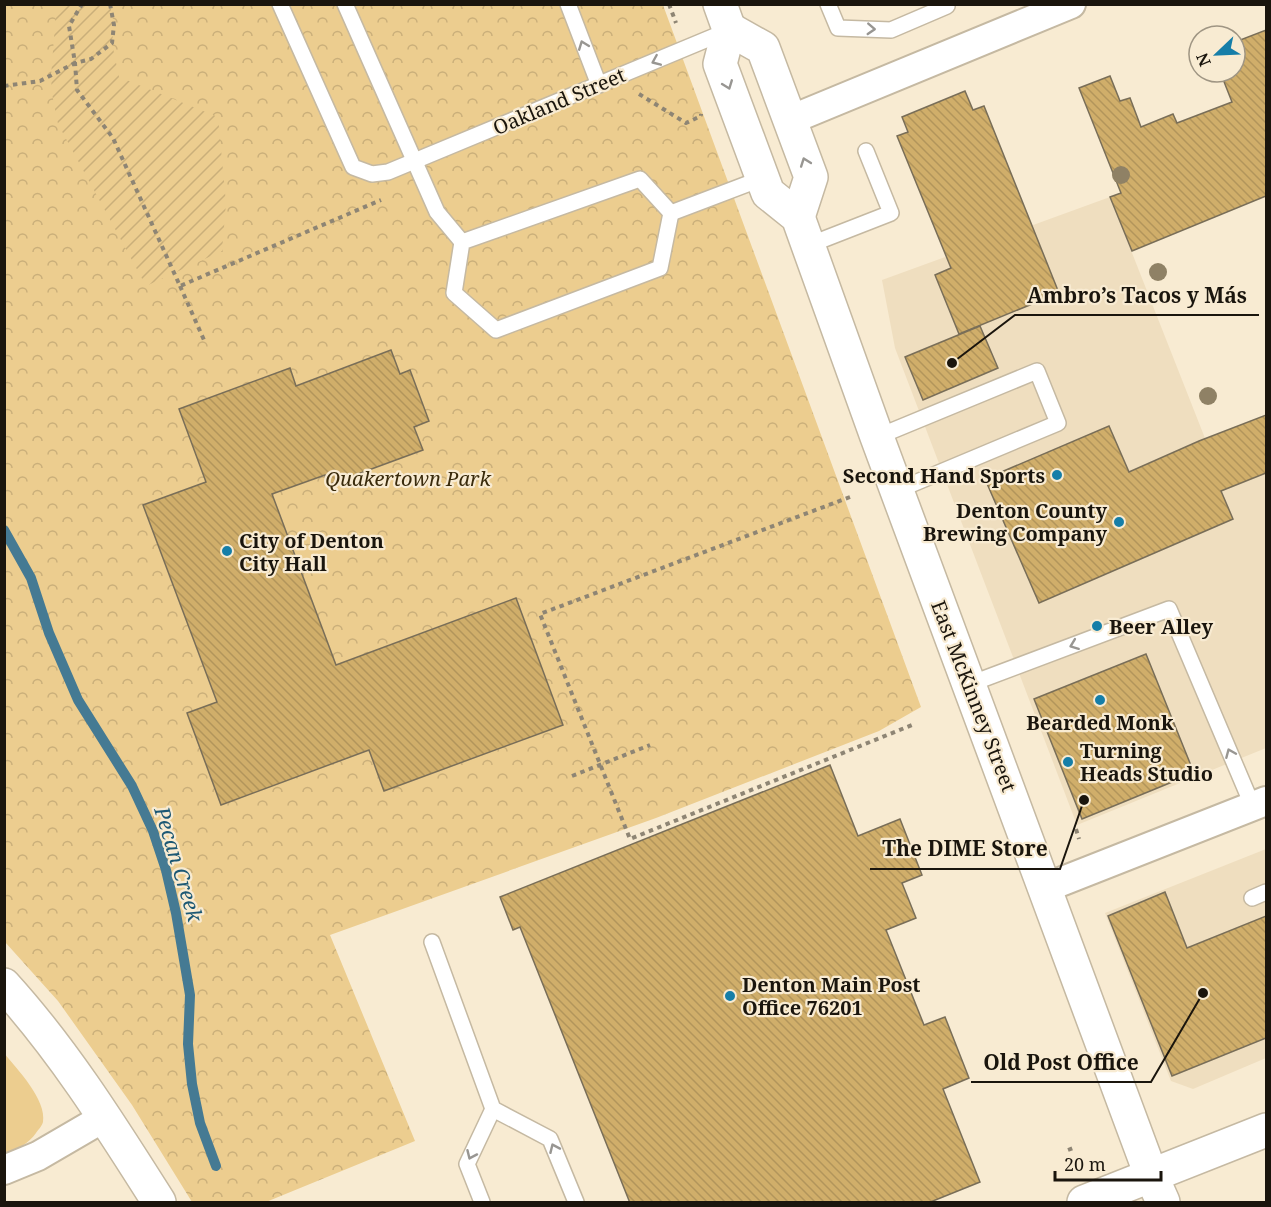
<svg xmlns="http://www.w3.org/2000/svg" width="1271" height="1207" viewBox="0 0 1271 1207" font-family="'Noto Serif',serif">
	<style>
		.built { fill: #efdebf }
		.grass { fill: #eccd8f }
		.forest { fill: url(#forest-crowns) }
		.garden { fill: url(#garden-furrows) }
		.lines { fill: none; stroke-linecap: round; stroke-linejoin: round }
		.stream { stroke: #457a93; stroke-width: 10 }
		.building { fill: url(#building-back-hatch); stroke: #796e58; stroke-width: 1.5 }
		.service-casing { stroke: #c5b9a2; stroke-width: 18 }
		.minor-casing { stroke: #c5b9a2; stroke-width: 32 }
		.tertiary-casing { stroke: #c5b9a2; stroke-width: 36 }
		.secondary-casing { stroke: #c5b9a2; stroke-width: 36 }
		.path { stroke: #8e8574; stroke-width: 4; stroke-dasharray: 4.5 4.5; stroke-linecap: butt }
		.service { stroke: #fff; stroke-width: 15 }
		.minor { stroke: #fff; stroke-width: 28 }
		.tertiary { stroke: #fff; stroke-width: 33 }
		.secondary { stroke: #fff; stroke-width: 33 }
		.tree { fill: #8f8165 }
		.oneway { stroke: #989692 }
		.poi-dot { fill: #167ea8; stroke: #f8ebd2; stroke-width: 2 }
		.labels { text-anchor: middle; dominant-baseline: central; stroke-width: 4.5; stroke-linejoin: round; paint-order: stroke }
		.street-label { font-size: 20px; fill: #1a150d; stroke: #f8ebd2 }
		.poi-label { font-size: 20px; font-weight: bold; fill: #1a150d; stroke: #f8ebd2; text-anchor: start }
		.park-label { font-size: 20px; font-style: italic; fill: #392a0b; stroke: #f8ebd2 }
		.water-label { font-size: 21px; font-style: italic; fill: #1c5874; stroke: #f8ebd2 }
		.leader { fill: none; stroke: #1a150d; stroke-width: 2 }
		.callout-dot { fill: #1a150d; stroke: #f8ebd2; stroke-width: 2 }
		.callout-label { font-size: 21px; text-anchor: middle; font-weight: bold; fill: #1a150d; stroke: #f8ebd2; stroke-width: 4.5; stroke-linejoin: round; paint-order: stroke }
	</style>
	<defs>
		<pattern id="forest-crowns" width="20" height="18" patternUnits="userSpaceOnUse" patternTransform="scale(1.5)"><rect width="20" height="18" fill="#eccd8f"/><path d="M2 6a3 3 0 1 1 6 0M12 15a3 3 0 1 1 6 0" fill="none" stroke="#caaf7a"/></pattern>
		<pattern id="garden-furrows" width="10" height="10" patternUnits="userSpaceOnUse" patternTransform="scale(1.5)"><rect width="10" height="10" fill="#eccd8f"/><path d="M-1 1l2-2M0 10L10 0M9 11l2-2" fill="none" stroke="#caaf7a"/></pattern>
		<pattern id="building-back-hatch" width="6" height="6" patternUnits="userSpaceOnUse" patternTransform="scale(1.5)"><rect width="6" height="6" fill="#d0ae6a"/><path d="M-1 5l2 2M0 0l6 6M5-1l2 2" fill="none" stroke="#b2955b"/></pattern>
	</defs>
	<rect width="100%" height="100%" fill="#f8ebd2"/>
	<g class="built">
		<path d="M 1110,197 L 1225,489 L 1266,473 L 1266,748 L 1077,825 L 895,348 L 882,280 Z"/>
		<path d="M 1266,849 L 1266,1058 L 1193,1089 L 1171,1081 L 1105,913 Z"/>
	</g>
	<path class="grass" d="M 4,1053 C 17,1069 47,1100 43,1122 C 42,1126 38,1130 36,1133 C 29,1143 16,1151 5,1153 Z"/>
	<path class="forest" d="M 5,5 L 663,5 L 921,707 L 879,731 L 656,818 L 330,935 L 415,1141 L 266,1202 L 192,1202 L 132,1105 L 58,1001 L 5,942 Z"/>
	<path class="garden" d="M 55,5 L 110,5 L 114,25 L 112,43 L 119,77 L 218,117 L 226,203 L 222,251 L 146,286 L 58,124 L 52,94 L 51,76 L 56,13 Z"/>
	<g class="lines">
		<path class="stream" d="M 4,530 L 31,578 L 49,633 L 78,700 L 132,786 L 153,831 L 166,870 L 176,913 L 190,995 L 188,1044 L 192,1084 L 200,1123 L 216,1166"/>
	</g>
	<g class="building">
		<path d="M 1266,30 L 1266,196 L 1132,251 L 1110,197 L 1121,193 L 1079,88 L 1110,76 L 1120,101 L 1130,98 L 1141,127 L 1173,114 L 1177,123 L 1232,102 L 1221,74 L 1235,72 L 1235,42 Z"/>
		<path d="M 965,91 L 973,110 L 984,106 L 1059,293 L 959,334 L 935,275 L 951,268 L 897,136 L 908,132 L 902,117 Z"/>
		<path d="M 980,326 L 998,368 L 923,400 L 905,357 Z"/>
		<path d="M 391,350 L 400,374 L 410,370 L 429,421 L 414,427 L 423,450 L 328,485 L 325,475 L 272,494 L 336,665 L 516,598 L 563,725 L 384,791 L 369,750 L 221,805 L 187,713 L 217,702 L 143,505 L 206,482 L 179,409 L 290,368 L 296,386 Z"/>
		<path d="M 1266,415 L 1266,473 L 1221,491 L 1233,519 L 1039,603 L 985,479 L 1109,426 L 1129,472 L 1199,441 Z"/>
		<path d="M 1146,654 L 1194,773 L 1082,819 L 1034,699 Z"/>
		<path d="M 830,765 L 858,836 L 900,819 L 922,875 L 902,883 L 916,918 L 886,930 L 924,1025 L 945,1017 L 969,1078 L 943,1089 L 980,1182 L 928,1203 L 630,1203 L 520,927 L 513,930 L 500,897 Z"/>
		<path d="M 1165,892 L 1187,948 L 1266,916 L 1266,1038 L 1172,1076 L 1108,916 Z"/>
	</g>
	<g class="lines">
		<g class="service-casing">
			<g id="service">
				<path d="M 280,4 L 353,167 L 372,174 L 388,172 L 727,31"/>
				<path d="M 345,4 L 437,212 L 462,242"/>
				<path d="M 568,4 L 599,85"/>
				<path d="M 828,4 L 838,28 L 891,30 L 947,6"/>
				<path d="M 640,179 L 671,213 L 660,268 L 496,330 L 454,293 L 462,242 Z"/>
				<path d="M 671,213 L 763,178"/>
				<path d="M 809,245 L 891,213 L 866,151"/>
				<path d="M 877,437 L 1037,371 L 1058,423 L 898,490"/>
				<path d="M 970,684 L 1169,609 L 1253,807"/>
				<path d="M 1252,898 L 1266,892"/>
				<path d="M 432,942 L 493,1109 L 550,1139 L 576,1202"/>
				<path d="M 482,1202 L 467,1164 L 493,1109"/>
			</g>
		</g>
		<g class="minor-casing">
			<g id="minor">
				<path d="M 790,120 L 1071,4"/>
				<path d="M 1045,888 L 1266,801"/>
				<path d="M 4,1170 L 38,1156 L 105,1117"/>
			</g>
		</g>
		<g class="tertiary-casing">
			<path id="tertiary" d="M 4,985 C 64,1051 112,1128 159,1202"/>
		</g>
		<g class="secondary-casing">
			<g id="secondary">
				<path d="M 720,4 L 729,29 L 720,64 L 768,193 L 798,217 L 877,437 L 1151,1175 L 1163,1202"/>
				<path d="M 729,29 L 763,48 L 811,177 L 798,217"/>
				<path d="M 1084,1202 L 1266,1130"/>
			</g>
		</g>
		<g class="path">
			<path d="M 110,4 L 114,25 L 112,43 L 91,59 L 75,63 L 77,90 L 113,138 L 180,286 L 381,200"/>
			<path d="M 669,4 L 676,23"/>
			<path d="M 4,86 L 40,81 L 75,63 L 69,26 L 82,4"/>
			<path d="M 639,94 L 686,123 L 701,116 L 701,114"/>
			<path d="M 180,286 L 204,340"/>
			<path d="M 850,497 L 540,614 L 630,839 L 912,725"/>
			<path d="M 572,776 L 650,745"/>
			<path d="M 1076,829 L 1079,839"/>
			<path d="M 1068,1150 L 1076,1147"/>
		</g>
		<use href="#service" class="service"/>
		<use href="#minor" class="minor"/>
		<use href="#tertiary" class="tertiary"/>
		<use href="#secondary" class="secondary"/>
	</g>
	<g class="tree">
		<circle cx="1121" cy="175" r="9"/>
		<circle cx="1158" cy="272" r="9"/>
		<circle cx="1208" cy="396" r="9"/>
	</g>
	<defs><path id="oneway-chevron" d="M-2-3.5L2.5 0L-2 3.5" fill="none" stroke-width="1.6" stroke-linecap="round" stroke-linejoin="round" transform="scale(1.5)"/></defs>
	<g class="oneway">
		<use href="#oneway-chevron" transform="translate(871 29) rotate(3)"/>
		<use href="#oneway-chevron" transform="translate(583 45) rotate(-111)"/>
		<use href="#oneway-chevron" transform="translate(656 61) rotate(157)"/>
		<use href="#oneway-chevron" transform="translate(728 85) rotate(69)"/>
		<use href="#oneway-chevron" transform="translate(805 162) rotate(-110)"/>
		<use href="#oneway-chevron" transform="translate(1074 645) rotate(159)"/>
		<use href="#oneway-chevron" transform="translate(1230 753) rotate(-113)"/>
		<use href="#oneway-chevron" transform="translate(554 1148) rotate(-114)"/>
		<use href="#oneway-chevron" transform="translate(471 1155) rotate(114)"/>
	</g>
	<g class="poi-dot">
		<circle cx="1057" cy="475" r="6"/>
		<circle cx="1119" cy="522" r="6"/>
		<circle cx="227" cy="551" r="6"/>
		<circle cx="1097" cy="626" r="6"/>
		<circle cx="1100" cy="700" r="6"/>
		<circle cx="1068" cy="762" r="6"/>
		<circle cx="730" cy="996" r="6"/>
	</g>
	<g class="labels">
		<g class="street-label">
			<text transform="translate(559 101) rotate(-23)">Oakland Street</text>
			<text transform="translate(974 696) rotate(69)">East McKinney Street</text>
		</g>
		<g class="poi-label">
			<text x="1045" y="475" text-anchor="end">Second Hand Sports</text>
			<text x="1107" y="510" text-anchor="end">Denton County<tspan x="1107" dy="23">Brewing Company</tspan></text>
			<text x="239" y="540">City of Denton<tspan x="239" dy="23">City Hall</tspan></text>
			<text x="1109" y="626">Beer Alley</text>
			<text x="1100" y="722" text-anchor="middle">Bearded Monk</text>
			<text x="1080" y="750">Turning<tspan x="1080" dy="23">Heads Studio</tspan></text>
			<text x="742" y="984">Denton Main Post<tspan x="742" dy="23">Office 76201</tspan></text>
		</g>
		<g class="park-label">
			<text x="408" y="478">Quakertown Park</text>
		</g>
		<g class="water-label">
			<text transform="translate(179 864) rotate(73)">Pecan Creek</text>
		</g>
	</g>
	<path class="leader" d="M952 363L1015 315H1259M1084 800L1060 869H870M1203 993L1151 1082H971"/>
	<g class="callout-dot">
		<circle cx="952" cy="363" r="6"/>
		<circle cx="1084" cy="800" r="6"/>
		<circle cx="1203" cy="993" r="6"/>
	</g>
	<g class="callout-label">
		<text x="1137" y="303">Ambro’s Tacos y Más</text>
		<text x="965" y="856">The DIME Store</text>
		<text x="1061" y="1070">Old Post Office</text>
	</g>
	<rect width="1271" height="1207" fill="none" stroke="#1a150d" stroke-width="12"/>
	<g transform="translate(1217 54) rotate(247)"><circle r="28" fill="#f8ebd2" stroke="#9f9583" stroke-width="1.5"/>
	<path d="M0-4.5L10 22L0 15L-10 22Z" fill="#167ea8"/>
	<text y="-9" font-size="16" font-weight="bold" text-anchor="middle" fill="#1a150d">N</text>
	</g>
	<path d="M1055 1171v9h106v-9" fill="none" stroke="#1a150d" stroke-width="3"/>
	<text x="1064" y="1171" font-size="18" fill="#1a150d" stroke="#f8ebd2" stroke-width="4.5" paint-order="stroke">20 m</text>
</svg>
